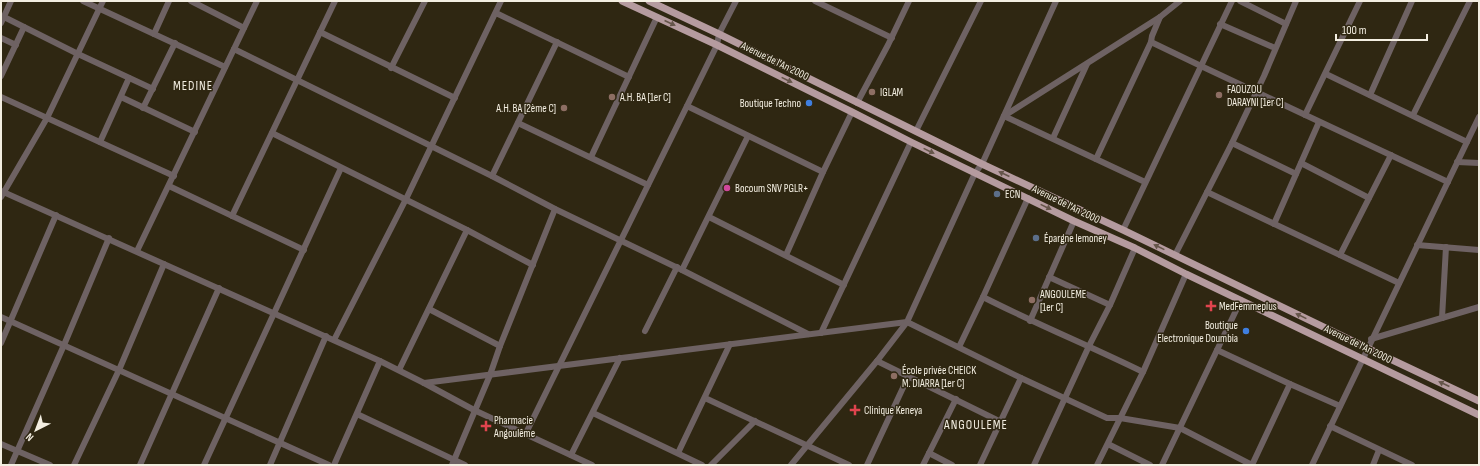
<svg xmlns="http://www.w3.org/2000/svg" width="1480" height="466" viewBox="0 0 1480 466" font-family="'Sofia Sans Condensed',sans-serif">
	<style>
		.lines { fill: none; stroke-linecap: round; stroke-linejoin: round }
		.minor { stroke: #6e6263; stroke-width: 6 }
		.major { stroke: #b59b9f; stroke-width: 7 }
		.oneway { fill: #65554a }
		.education-dot { fill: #8d6e63; stroke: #2f2712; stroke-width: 1.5 }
		.shop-dot { fill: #3f7fe0; stroke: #2f2712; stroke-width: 1.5 }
		.hotel-dot { fill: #d1479c; stroke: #2f2712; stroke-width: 1.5 }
		.service-dot { fill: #5c6f8a; stroke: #2f2712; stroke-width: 1.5 }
		.health-dot { fill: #e0444e; stroke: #2f2712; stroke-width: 1.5 }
		.labels { text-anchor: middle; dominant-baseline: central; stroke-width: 3; stroke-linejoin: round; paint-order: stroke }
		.street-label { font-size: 11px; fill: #f3eee1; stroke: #2f2712 }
		.poi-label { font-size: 11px; fill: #f3eee1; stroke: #2f2712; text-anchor: start }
		.quarter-label { font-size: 13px; letter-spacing: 1px; fill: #f3eee1; stroke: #2f2712 }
	</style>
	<rect width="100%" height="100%" fill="#2f2712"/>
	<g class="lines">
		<g class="minor">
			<path d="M 83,1 L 225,67"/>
			<path d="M 191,1 L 244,28"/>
			<path d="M 815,1 L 892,38"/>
			<path d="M 1240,1 L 1286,24"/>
			<path d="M 496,13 L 629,77"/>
			<path d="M 4,17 L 78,54 L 153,89"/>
			<path d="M 1,23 L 11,1"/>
			<path d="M 1220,24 L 1275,48"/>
			<path d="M 320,32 L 455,98"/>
			<path d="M 154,34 L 169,1"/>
			<path d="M 1,38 L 16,45"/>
			<path d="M 1151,42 L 1201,66 L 1448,182"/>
			<path d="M 234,49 L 492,176 L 555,209 L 682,270 L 808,334"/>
			<path d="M 391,68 L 425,1"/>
			<path d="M 1326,74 L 1467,142"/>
			<path d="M 1,76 L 24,27"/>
			<path d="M 1370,95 L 1412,1"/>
			<path d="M 1,97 L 174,176"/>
			<path d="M 121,97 L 195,132"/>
			<path d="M 857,103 L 888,45 L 909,1"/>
			<path d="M 687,106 L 823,172"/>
			<path d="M 143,108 L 175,43"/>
			<path d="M 1305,115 L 1360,1"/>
			<path d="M 1413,115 L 1470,1"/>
			<path d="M 1004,116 L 1160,17 L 1180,1"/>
			<path d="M 1004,116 L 1145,182"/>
			<path d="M 518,123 L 648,185"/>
			<path d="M 916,131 L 981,1"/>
			<path d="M 272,133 L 467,230 L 533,265"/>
			<path d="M 1053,138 L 1087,64"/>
			<path d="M 100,142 L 129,78"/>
			<path d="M 1232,143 L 1296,174"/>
			<path d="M 591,157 L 657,17"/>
			<path d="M 1096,159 L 1151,42 L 1152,36 L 1160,17"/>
			<path d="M 1457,162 L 1479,163"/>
			<path d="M 1301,163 L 1369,198"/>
			<path d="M 492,176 L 557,42"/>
			<path d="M 169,186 L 304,250"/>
			<path d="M 1,191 L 380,361 L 424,383 L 474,410 L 592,465"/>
			<path d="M 1207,192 L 1399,283"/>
			<path d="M 1,197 L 47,118 L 103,1"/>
			<path d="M 232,216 L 335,1"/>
			<path d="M 709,217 L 844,285"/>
			<path d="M 1274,224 L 1319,122"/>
			<path d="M 1123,230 L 1232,1"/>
			<path d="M 1417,245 L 1479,250"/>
			<path d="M 137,251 L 257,1"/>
			<path d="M 786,255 L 823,172 L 852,112"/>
			<path d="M 1175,255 L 1232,143 L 1264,76 L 1296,1"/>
			<path d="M 1340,255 L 1391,155"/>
			<path d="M 682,270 L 748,136"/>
			<path d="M 1049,277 L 1110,305"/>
			<path d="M 983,297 C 1036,324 1090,346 1143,372"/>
			<path d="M 429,309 L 500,346"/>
			<path d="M 1,317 L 329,465"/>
			<path d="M 1442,318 L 1446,247"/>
			<path d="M 1030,321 L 1074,221"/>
			<path d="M 645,331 L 677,267"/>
			<path d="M 821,333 L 911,142"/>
			<path d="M 1371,339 L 1479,307"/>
			<path d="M 334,340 L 406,199 L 501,1"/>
			<path d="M 1,343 L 56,215"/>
			<path d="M 959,347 L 983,297 L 1028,198"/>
			<path d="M 1217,350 L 1290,384"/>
			<path d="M 877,361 L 1001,422"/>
			<path d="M 399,370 L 467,230"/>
			<path d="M 424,383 L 907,322 L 1021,378 L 1107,418 L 1120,418 L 1180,428 L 1252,465 L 1290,384 L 1340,406"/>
			<path d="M 705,398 L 849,465"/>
			<path d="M 593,413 L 702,465"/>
			<path d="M 357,414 L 465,465"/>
			<path d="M 1330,426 L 1412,465"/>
			<path d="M 526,433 L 717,45 L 719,34 L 736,1"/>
			<path d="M 1,444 L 50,465"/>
			<path d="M 1108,444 L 1150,465"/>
			<path d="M 678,453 L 730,344"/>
			<path d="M 929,453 L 952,465"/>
			<path d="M 571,455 L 620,358"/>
			<path d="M 11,465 L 64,345 L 109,238"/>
			<path d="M 74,465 L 119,370 L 164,264"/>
			<path d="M 140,465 L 219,288"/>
			<path d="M 204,465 L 341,168"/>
			<path d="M 270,465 L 326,336"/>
			<path d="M 334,465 L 380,361"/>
			<path d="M 452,465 L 490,375 L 500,346 L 555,209"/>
			<path d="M 711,465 L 755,421"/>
			<path d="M 791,465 L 877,361 L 907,322 L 975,173 L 982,164 L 1056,1"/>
			<path d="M 867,465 L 908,377"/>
			<path d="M 923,465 L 956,399"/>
			<path d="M 980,465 L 1021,378"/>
			<path d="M 1034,465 L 1089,346 L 1110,305 L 1135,248"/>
			<path d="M 1097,465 L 1143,372 L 1186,274"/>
			<path d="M 1162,465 L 1241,300"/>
			<path d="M 1312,465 L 1479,117"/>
			<path d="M 1373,465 L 1379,450"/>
		</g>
		<g class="major">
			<path d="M 622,1 L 717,45 L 852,112 L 911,142 L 1074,221 L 1135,248 L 1186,274 L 1479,415"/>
			<path d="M 649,1 L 719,34 L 982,164 L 1123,230 L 1367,348 L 1479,401"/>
		</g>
	</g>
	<defs><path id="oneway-solid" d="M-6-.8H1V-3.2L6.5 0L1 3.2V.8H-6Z"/></defs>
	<g class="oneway">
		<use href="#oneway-solid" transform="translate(670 23) rotate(25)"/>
		<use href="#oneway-solid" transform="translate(787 80) rotate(26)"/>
		<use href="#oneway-solid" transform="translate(929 151) rotate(26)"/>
		<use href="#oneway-solid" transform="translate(1004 174) rotate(-155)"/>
		<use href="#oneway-solid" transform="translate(1046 207) rotate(26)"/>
		<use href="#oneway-solid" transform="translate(1159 247) rotate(-154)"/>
		<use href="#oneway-solid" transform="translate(1301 316) rotate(-154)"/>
		<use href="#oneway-solid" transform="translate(1444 384) rotate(-155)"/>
	</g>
	<g class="education-dot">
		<circle cx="872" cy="92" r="4"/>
		<circle cx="1219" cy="95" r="4"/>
		<circle cx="612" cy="97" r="4"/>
		<circle cx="564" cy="108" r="4"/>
		<circle cx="1032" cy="300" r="4"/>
		<circle cx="894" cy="376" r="4"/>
	</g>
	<g class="shop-dot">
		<circle cx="809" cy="103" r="4"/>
		<circle cx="1246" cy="331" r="4"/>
	</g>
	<circle class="hotel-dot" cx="727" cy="188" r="4"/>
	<g class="service-dot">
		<circle cx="997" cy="194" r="4"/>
		<circle cx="1036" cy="238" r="4"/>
	</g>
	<g class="health-dot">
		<path d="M1209 300h4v4h4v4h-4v4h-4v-4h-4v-4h4z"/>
		<path d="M853 404h4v4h4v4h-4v4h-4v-4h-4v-4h4z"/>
		<path d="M484 420h4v4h4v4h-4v4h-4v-4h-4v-4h4z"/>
	</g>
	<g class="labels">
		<g class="street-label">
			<text transform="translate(775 61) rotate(26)">Avenue de l'An 2000</text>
			<text transform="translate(1066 204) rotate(26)">Avenue de l'An 2000</text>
			<text transform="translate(1358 344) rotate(26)">Avenue de l'An 2000</text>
		</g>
		<g class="poi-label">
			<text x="1227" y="89">FAOUZOU<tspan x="1227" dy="13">DARAYNI [1er C]</tspan></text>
			<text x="880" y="92">IGLAM</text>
			<text x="620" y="97">A.H. BA [1er C]</text>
			<text x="801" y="103" text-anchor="end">Boutique Techno</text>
			<text x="556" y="108" text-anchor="end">A.H. BA [2ème C]</text>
			<text x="735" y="188">Bocoum SNV PGLR+</text>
			<text x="1005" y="194">ECN</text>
			<text x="1044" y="238">Épargne lemoney</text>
			<text x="1040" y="294">ANGOULEME<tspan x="1040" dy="13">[1er C]</tspan></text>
			<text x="1219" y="306">MedFemmeplus</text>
			<text x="1238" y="325" text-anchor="end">Boutique<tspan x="1238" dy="13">Electronique Doumbia</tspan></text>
			<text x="902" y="370">École privée CHEICK<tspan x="902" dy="13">M. DIARRA [1er C]</tspan></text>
			<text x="864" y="410">Clinique Keneya</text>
			<text x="494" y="420">Pharmacie<tspan x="494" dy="13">Angoulême</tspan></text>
		</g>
		<g class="quarter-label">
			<text x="193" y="86">MEDINE</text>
			<text x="976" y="425">ANGOULEME</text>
		</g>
	</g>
	<rect width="1480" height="466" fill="none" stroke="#f3eee1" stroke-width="4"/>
	<g transform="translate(36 430) rotate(222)" stroke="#2f2712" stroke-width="3" paint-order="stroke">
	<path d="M0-3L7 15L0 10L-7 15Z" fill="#f3eee1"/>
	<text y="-6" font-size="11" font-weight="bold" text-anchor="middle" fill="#f3eee1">N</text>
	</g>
	<path d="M1336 34v6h91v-6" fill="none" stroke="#f3eee1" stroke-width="2"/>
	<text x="1342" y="34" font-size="12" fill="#f3eee1" stroke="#2f2712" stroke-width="3" paint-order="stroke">100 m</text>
</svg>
